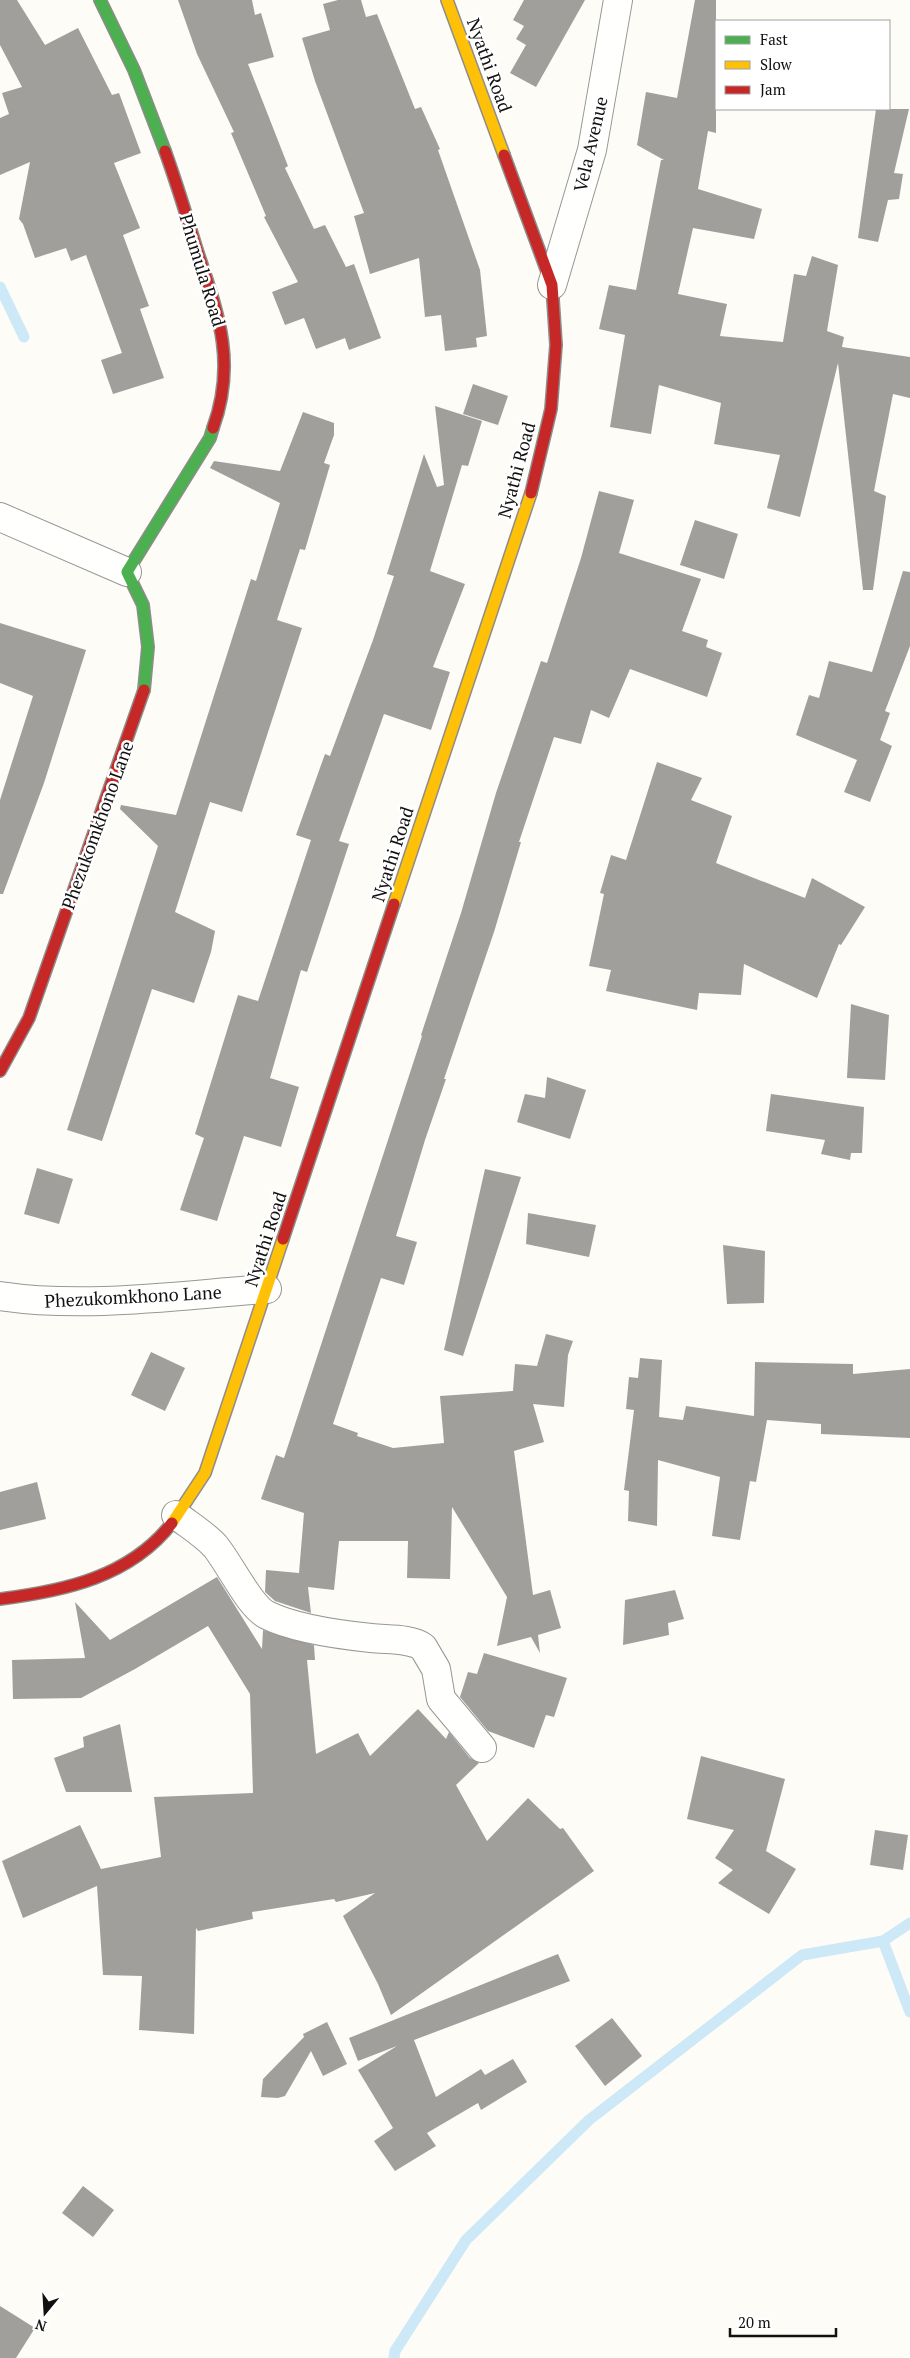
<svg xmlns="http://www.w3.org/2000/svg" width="910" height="2358" viewBox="0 0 910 2358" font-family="'PT Serif',serif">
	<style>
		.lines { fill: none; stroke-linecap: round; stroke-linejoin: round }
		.stream { stroke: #cde8f7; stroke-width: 11 }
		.building { fill: #a19f9c }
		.street-casing { stroke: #979795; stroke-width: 30 }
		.fast-casing { stroke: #8e8d8b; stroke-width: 14 }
		.slow-casing { stroke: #8e8d8b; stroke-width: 14 }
		.jam-casing { stroke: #8e8d8b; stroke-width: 14 }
		.street { stroke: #fffffe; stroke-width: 28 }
		.fast { stroke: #4caf50; stroke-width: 11 }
		.slow { stroke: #ffc107; stroke-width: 11 }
		.jam { stroke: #c62828; stroke-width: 11 }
		.labels { text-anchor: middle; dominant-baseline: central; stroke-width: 5; stroke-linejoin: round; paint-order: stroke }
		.street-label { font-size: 18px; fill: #111; stroke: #fff }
	</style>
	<rect width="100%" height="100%" fill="#fdfcf7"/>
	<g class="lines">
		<g class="stream">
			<path d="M 0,287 L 24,337"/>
			<path d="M 883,1941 L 910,2012"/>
			<path d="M 394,2358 L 395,2351 L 466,2240 L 589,2120 L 802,1955 L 883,1941 L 910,1923"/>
		</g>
	</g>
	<g class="building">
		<path d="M 0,0 L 17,0 L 45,45 L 78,28 L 112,95 L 119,93 L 141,153 L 114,163 L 140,228 L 123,235 L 149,306 L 140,309 L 164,378 L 113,394 L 101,360 L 122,353 L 86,255 L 71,261 L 66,248 L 35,258 L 23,224 L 19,219 L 30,162 L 0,175 L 0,118 L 9,114 L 2,93 L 22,87 L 0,45 Z"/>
		<path d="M 178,0 L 252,0 L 255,15 L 261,13 L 274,57 L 248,64 L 288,166 L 285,168 L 314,229 L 325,225 L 346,267 L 354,264 L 381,338 L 349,350 L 345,338 L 316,349 L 304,318 L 285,325 L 272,292 L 298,282 L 264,217 L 266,216 L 231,133 L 234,132 L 197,54 Z"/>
		<path d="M 338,0 L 361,0 L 366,17 L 377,14 L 415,109 L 421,107 L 440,149 L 438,150 L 480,270 L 487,336 L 476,338 L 477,347 L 445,351 L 441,315 L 425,317 L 419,258 L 370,274 L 354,216 L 364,213 L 315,81 L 302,38 L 330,30 L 323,4 Z"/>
		<path d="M 524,0 L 585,0 L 536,87 L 510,73 L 526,45 L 516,39 L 524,26 L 513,20 Z"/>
		<path d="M 695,0 L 716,0 L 716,133 L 708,131 L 698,189 L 762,209 L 754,239 L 693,228 L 678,294 L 727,304 L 720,336 L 783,342 L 794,274 L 806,276 L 812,256 L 838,265 L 827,331 L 844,337 L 842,347 L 910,357 L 910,398 L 893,394 L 874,491 L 886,496 L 873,590 L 863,590 L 838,363 L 800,517 L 767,508 L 780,455 L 714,444 L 721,403 L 659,385 L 651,434 L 610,427 L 625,335 L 599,329 L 609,285 L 636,290 L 661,160 L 664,160 L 637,145 L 646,92 L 677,98 Z"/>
		<path d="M 876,109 L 909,109 L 894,173 L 903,174 L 899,199 L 888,200 L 878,242 L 858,238 Z"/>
		<path d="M 473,384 L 508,396 L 498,425 L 463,414 Z"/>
		<path d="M 435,406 L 482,421 L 468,466 L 462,465 L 430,571 L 465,584 L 433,667 L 450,672 L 431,730 L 384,714 L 339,841 L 349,844 L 307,972 L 301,970 L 270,1078 L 299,1087 L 281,1147 L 244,1136 L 217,1221 L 180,1210 L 204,1138 L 195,1134 L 238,995 L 258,1001 L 311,840 L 296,835 L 325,754 L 330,756 L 373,640 L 394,576 L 387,574 L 424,454 L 437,487 L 444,485 Z"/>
		<path d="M 303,412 L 334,423 L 334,435 L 324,463 L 330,465 L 305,550 L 300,549 L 277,620 L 302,628 L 242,812 L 210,802 L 175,912 L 215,931 L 211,952 L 194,1003 L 152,989 L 102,1141 L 67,1130 L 158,846 L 120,809 L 121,805 L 176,815 L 251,579 L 256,581 L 280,503 L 210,468 L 214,461 L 280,471 Z"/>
		<path d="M 599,491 L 634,500 L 619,553 L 701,579 L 682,631 L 708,640 L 706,647 L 722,653 L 707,697 L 630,669 L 609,718 L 591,710 L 581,744 L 554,737 L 519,842 L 521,842 L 494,932 L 444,1079 L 446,1079 L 425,1140 L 396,1236 L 417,1242 L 404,1285 L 381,1278 L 333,1424 L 358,1433 L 357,1436 L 393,1448 L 444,1443 L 440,1396 L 513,1391 L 515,1364 L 537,1366 L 546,1334 L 573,1341 L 568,1355 L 564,1407 L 533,1404 L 544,1442 L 514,1451 L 533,1595 L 550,1590 L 561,1628 L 538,1635 L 540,1653 L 531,1637 L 497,1646 L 507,1597 L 452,1507 L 450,1579 L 407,1578 L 408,1541 L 339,1541 L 334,1590 L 308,1587 L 311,1613 L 275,1601 L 265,1592 L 266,1570 L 299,1573 L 304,1513 L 261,1499 L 276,1455 L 284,1458 L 422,1036 L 421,1035 L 461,913 L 496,793 L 541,661 L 547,663 L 581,558 Z"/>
		<path d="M 695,520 L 738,534 L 724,579 L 680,565 Z"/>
		<path d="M 903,571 L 910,572 L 910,646 L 885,711 L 890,713 L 880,740 L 892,746 L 870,802 L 844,792 L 857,760 L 796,735 L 809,695 L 819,698 L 829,661 L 872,672 Z"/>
		<path d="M 0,623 L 86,650 L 44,783 L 3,894 L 0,894 L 0,800 L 33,696 L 0,683 Z"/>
		<path d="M 657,762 L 702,778 L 691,800 L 732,816 L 716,863 L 805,898 L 812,878 L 865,907 L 841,945 L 839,944 L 817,998 L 744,964 L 741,995 L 699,993 L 697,1010 L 606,991 L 611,970 L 589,966 L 604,894 L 600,893 L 611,855 L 626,860 Z"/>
		<path d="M 851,1004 L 889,1015 L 885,1080 L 847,1078 Z"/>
		<path d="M 547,1077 L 586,1090 L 570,1139 L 517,1122 L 525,1094 L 545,1098 Z"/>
		<path d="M 771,1094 L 864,1107 L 862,1153 L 851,1153 L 850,1160 L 821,1154 L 825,1140 L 766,1131 Z"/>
		<path d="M 37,1168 L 73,1179 L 59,1224 L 24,1214 Z"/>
		<path d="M 485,1169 L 521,1177 L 463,1356 L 444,1350 Z"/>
		<path d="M 528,1213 L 596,1225 L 589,1257 L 526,1244 Z"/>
		<path d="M 723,1245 L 765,1251 L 764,1303 L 727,1304 Z"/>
		<path d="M 151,1352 L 185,1368 L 165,1411 L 131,1395 Z"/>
		<path d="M 640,1358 L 662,1360 L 659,1417 L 683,1420 L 686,1406 L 754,1416 L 755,1362 L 853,1364 L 853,1374 L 910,1369 L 910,1438 L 821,1434 L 821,1424 L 767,1420 L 756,1482 L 750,1481 L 740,1540 L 712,1536 L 720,1477 L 658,1460 L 657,1526 L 628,1521 L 629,1491 L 624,1490 L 634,1410 L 626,1409 L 629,1377 L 638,1378 Z"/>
		<path d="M 37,1482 L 46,1519 L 0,1530 L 0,1492 Z"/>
		<path d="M 217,1577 L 262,1649 L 263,1630 L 314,1645 L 315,1660 L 307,1660 L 316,1754 L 358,1733 L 370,1756 L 418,1709 L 446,1739 L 449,1732 L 470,1758 L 479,1763 L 456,1785 L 487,1841 L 528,1798 L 560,1829 L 563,1828 L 594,1871 L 391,2015 L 378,1984 L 343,1916 L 375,1893 L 336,1902 L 334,1899 L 252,1912 L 253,1919 L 198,1931 L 196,1928 L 194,2034 L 139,2030 L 142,1976 L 103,1975 L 97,1886 L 23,1918 L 2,1861 L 80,1825 L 101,1869 L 161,1857 L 154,1797 L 253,1793 L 250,1694 L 208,1626 L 135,1669 L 81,1698 L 13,1699 L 12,1660 L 85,1658 L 75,1602 L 110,1640 Z"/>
		<path d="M 675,1590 L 684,1619 L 668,1623 L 669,1635 L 623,1645 L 625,1600 Z"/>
		<path d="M 484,1653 L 567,1678 L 554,1717 L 546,1715 L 534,1748 L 488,1731 L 460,1697 L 468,1672 L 477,1674 Z"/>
		<path d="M 120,1724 L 132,1792 L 66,1792 L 54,1758 L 84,1747 L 83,1737 Z"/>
		<path d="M 701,1756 L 785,1779 L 766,1851 L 796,1869 L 769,1914 L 718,1883 L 733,1870 L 715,1858 L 734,1830 L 687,1819 Z"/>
		<path d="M 875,1830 L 908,1835 L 903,1870 L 870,1865 Z"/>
		<path d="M 558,1954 L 570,1981 L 414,2040 L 436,2097 L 481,2069 L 485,2075 L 513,2059 L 527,2082 L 481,2110 L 478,2103 L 427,2133 L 436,2146 L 395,2171 L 374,2141 L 393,2128 L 358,2070 L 397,2046 L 358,2061 L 349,2038 Z"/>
		<path d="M 612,2018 L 642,2056 L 605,2086 L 575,2046 Z"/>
		<path d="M 327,2022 L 347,2064 L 323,2076 L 311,2051 L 285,2096 L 278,2098 L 261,2097 L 263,2079 L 304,2037 L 303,2034 Z"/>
		<path d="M 83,2186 L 114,2210 L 93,2237 L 62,2213 Z"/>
		<path d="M 0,2306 L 35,2328 L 16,2358 L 0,2358 Z"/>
	</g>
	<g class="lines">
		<g class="street-casing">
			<g id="street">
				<path d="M 552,285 L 592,150 L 618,0"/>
				<path d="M 0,517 L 127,572"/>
				<path d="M 0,1296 C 88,1309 179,1295 267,1289"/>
				<path d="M 176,1515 C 189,1525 204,1534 215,1546 C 230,1564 249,1606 267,1615 C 293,1628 342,1635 371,1638 C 387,1640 410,1638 423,1647 L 436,1669 L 441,1699 L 482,1748"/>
			</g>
		</g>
		<g class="fast-casing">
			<g id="fast">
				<path d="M 100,0 L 134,70 L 165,151"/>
				<path d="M 144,690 L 148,647 L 143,605 L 127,572 L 210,438 L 213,428"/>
			</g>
		</g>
		<g class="slow-casing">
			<g id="slow">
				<path d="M 447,0 L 504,155"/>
				<path d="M 394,904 L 531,493"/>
				<path d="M 172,1523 L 205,1473 L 283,1239"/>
			</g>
		</g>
		<g class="jam-casing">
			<g id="jam">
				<path d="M 165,151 C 177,184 187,217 197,250 C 218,313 237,362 213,428"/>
				<path d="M 504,155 L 552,285 L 556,345 L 551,409 L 531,493"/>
				<path d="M 0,1071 L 29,1018 L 144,690"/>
				<path d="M 283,1239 L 394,904"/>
				<path d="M 0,1599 C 64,1591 130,1577 172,1523"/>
			</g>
		</g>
		<use href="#street" class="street"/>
		<use href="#fast" class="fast"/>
		<use href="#slow" class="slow"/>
		<use href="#jam" class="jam"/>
	</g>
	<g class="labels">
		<g class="street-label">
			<text transform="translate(490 65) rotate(70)">Nyathi Road</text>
			<text transform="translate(590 144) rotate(-77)">Vela Avenue</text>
			<text transform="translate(203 270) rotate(73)">Phumula Road</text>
			<text transform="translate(516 470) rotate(-75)">Nyathi Road</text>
			<text transform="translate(97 825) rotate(-70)">Phezukomkhono Lane</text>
			<text transform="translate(392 854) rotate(-72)">Nyathi Road</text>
			<text transform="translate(265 1239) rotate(-72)">Nyathi Road</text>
			<text transform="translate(133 1296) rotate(-3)">Phezukomkhono Lane</text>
		</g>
	</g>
	<rect x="715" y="20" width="175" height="90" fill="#ffffff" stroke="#a0a0a0"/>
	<rect x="725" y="36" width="25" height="8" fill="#4caf50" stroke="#a0a0a0"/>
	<text x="760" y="45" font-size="15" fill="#111111">Fast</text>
	<rect x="725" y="61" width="25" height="8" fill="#ffc107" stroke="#a0a0a0"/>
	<text x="760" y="70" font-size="15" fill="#111111">Slow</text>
	<rect x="725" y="86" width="25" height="8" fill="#c62828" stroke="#a0a0a0"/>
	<text x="760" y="95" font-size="15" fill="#111111">Jam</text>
	<g transform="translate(45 2313) rotate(198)" stroke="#ffffff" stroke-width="4" paint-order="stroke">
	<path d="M0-4L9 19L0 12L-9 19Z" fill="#111111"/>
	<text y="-8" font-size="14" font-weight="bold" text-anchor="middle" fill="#111111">N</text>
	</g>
	<path d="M730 2328v8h106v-8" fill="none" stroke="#111111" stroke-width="2.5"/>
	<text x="738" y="2328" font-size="15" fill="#111111" stroke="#ffffff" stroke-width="4" paint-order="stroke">20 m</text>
</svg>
